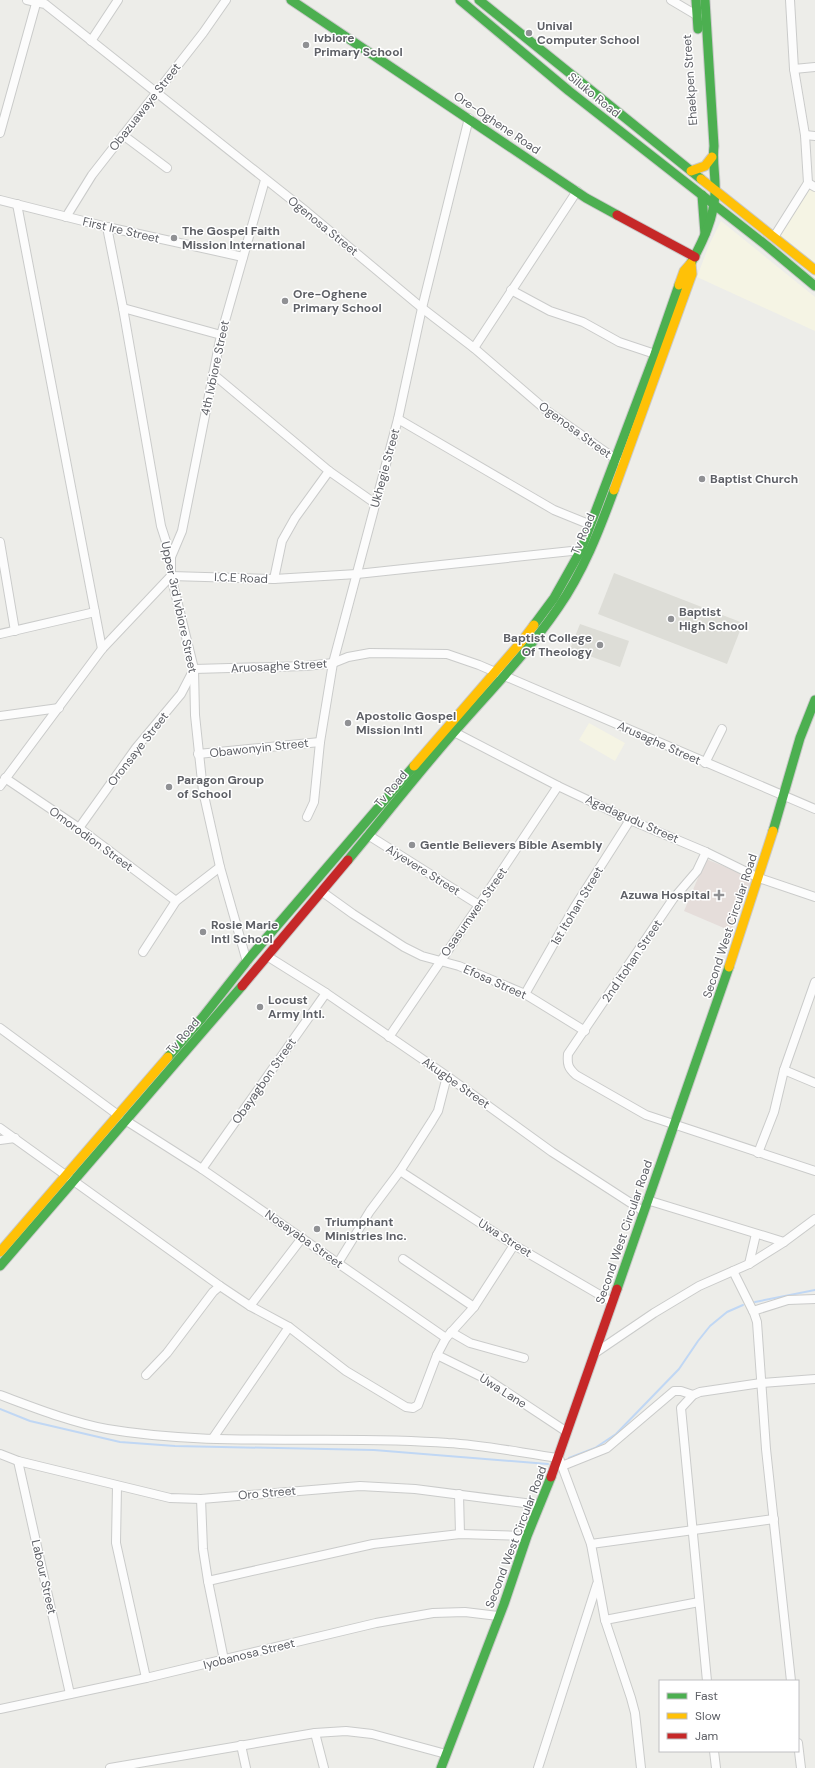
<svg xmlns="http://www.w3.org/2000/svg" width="815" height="1768" viewBox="0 0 815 1768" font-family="'DM Sans',sans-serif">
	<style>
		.commercial { fill: #f5f4e4 }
		.education { fill: #ddddd7 }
		.medical { fill: #e5ddda }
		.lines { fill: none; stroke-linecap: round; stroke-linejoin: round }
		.stream { stroke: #c0d7f4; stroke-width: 2 }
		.street-casing { stroke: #cacbca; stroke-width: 10 }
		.fast-casing { stroke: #c9c9c9; stroke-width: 11 }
		.slow-casing { stroke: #c9c9c9; stroke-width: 11 }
		.jam-casing { stroke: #c9c9c9; stroke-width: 11 }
		.street { stroke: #fcfcfc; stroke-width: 8 }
		.fast { stroke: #4caf50; stroke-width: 9 }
		.slow { stroke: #ffc107; stroke-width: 9 }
		.jam { stroke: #c62828; stroke-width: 9 }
		.poi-dot { fill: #909194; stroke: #fff; stroke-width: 1.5 }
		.labels { text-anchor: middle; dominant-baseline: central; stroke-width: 3; stroke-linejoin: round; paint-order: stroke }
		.poi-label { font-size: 12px; font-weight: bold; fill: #5e6066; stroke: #fff; text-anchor: start }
		.street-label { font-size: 12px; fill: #5e6066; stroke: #fff }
	</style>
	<rect width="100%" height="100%" fill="#edede9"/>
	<g class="commercial">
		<path d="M 805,178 L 815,182 L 815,266 L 775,233 Z"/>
		<path d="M 721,221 L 815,297 L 815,331 L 697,277 L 709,245 Z"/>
		<path d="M 589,723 L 625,743 L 615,761 L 579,740 Z"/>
	</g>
	<g class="education">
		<path d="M 614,573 L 743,623 L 727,664 L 598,614 Z"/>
		<path d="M 580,624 L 629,641 L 620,667 L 570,649 Z"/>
	</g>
	<path class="medical" d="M 706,859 L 753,878 L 731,931 L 684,911 Z"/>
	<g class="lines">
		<g class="stream">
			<path d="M 755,1302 L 815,1290"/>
			<path d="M 0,1409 L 30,1421 L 120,1442 L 175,1446 L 374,1450 L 548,1464"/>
			<path d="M 569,1458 L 595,1448 L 616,1434 L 679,1369 L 698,1341 L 710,1326 L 727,1312 L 743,1305"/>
		</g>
		<g class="street-casing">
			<g id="street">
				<path d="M 27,0 L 45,4 L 307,212 L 422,308 L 474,348 L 546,410 L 617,460"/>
				<path d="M 671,0 L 698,16"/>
				<path d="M 91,41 L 118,0"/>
				<path d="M 794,69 L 815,67"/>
				<path d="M 0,133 L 37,0"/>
				<path d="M 123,135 L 167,168"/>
				<path d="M 805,135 L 815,136"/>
				<path d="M 808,183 L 815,187"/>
				<path d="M 0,200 L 107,227 L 243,257"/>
				<path d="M 17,204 L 102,649"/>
				<path d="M 66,217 L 92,175 L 203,33 L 226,0"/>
				<path d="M 107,227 L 123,308 L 161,526 L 171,557 L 171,576 L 194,669 L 195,715 L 203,791 L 220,867 L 247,962"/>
				<path d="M 774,237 L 808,183 L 805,135 L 794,69 L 790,0"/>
				<path d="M 511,290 L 550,311 L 583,322 L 619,342 L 655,354"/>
				<path d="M 123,308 L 221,335"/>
				<path d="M 474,348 L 577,191"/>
				<path d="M 213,374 L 329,471 L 376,504"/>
				<path d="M 398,419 L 554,510 L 591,525"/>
				<path d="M 0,542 L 15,631"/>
				<path d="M 171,557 L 182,531 L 221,335 L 265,180"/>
				<path d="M 274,579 L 282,541 L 295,518 L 329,471"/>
				<path d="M 0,634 L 95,612"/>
				<path d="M 0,716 L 59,708"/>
				<path d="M 454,732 L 558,786 L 630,820 L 706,852 L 759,878 L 815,897"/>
				<path d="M 198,754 L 320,742"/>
				<path d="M 705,763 L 722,729"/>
				<path d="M 5,778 L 79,828 L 176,901"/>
				<path d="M 0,786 L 102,649 L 171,576 L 274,579 L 357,574 L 581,550"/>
				<path d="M 307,817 L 314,802 L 320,742 L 333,663 L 398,419 L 422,308 L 469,118"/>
				<path d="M 79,828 L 136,748 L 181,694 L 194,669 L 306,666 L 333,663 L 348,657 L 370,653 L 447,654 L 479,665 L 815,809"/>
				<path d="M 368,835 L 479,905"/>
				<path d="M 706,852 L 697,871 L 673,899 L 568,1054 C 567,1064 568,1068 576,1075 L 646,1115 L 815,1171"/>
				<path d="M 321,891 L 353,914 L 404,947 L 422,956 L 459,966 L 525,994 L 585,1031"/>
				<path d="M 143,952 L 176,901 L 220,867"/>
				<path d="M 267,956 L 326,993 L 447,1076 L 552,1152 L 643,1211"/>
				<path d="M 525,994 L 574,908 L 630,820"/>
				<path d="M 0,1028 L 118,1115"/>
				<path d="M 389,1037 L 479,905 L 558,786"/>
				<path d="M 784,1070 L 815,1083"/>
				<path d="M 125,1120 L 202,1169 L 446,1338 L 474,1307 L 514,1245"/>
				<path d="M 0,1128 L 220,1286 L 250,1306 L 289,1327 L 346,1371 L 406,1407 L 413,1408 L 418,1405 L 437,1355 L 446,1338"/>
				<path d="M 0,1140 L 15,1138"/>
				<path d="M 758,1153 L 774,1112 L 784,1070 L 815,982"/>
				<path d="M 202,1169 L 326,993"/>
				<path d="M 400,1171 L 514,1245 L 612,1302"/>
				<path d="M 647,1200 L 784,1242"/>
				<path d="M 403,1259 L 474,1307"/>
				<path d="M 338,1263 L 370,1211 L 400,1171 L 432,1121 L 438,1111 L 447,1076"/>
				<path d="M 749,1264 L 756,1234"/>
				<path d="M 733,1271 L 754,1313 L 757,1322 L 766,1449 L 791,1681"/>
				<path d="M 250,1306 L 302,1238"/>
				<path d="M 753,1311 L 788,1300 L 815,1299"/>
				<path d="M 451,1332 L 470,1343 L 524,1358"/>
				<path d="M 595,1353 L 654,1313 L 699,1286 L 749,1264 L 784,1242 L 815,1219"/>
				<path d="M 437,1355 L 490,1381 L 567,1432"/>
				<path d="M 146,1375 L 167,1353 L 213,1292 L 220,1286"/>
				<path d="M 0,1395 C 35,1408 70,1422 107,1429 C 219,1448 335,1434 448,1443 C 485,1445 522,1453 559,1458 L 591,1544 L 605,1620 L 631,1698 L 635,1713 L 641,1768"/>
				<path d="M 213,1438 L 289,1327"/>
				<path d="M 0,1454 L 18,1461 L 170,1498 L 201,1499 L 360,1486 L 415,1489 L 540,1505"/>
				<path d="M 18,1461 L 70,1694"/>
				<path d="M 562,1466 L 607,1448 L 674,1391 L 681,1391 L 693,1395"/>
				<path d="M 117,1486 L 116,1543 L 146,1678"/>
				<path d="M 459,1494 L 460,1534"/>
				<path d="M 201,1499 L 203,1549 L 208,1581 L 224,1660"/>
				<path d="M 591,1544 L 774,1519"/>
				<path d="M 208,1581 L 373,1544 L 460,1534 L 527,1536"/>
				<path d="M 605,1620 L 699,1602"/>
				<path d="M 707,1681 L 681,1408 L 693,1395 L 700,1392 L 761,1383 L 815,1379"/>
				<path d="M 0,1709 L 146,1678 L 376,1623 L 433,1613 L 465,1612 L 498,1616"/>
				<path d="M 315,1733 L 324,1768"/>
				<path d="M 798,1743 L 801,1768"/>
				<path d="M 241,1745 L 246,1768"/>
				<path d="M 714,1751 L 716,1768"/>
				<path d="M 110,1768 L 315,1733 L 346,1731 L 372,1734 L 446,1754"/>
				<path d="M 538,1768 L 597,1584"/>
			</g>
		</g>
		<g class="fast-casing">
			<g id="fast">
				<path d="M 291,0 L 586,198 L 617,215"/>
				<path d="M 460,0 L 569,91 L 767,246 L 815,286"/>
				<path d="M 479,0 L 701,179"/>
				<path d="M 696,0 L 698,29"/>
				<path d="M 702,195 L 705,234"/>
				<path d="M 691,263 C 703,241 714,218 715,193 C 716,177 712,162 714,146 L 705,0"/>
				<path d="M 534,625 L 554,598 L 581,550 L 655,354 L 679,285"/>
				<path d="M 773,831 L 800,738 L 815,700"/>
				<path d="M 348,860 C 384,817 418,773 455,731 C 490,691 528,652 558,608 C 583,572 599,531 614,490"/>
				<path d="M 168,1057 L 202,1018 L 251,956 L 414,766"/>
				<path d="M 0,1266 L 242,986"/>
				<path d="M 617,1289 L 729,967"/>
				<path d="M 441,1768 L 504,1604 L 527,1536 L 551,1477"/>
			</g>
		</g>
		<g class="slow-casing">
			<g id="slow">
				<path d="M 691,171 L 705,166 L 712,157"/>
				<path d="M 701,179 L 815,270"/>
				<path d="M 614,490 L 692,274 L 691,263 L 684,271 L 679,285"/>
				<path d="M 414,766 L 522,641 L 534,625"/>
				<path d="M 729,967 L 773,831"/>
				<path d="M 0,1252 L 168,1057"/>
			</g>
		</g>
		<g class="jam-casing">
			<g id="jam">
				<path d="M 617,215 L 695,257"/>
				<path d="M 242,986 L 348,860"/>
				<path d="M 551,1477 L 617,1289"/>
			</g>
		</g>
		<use href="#street" class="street"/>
		<use href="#fast" class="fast"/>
		<use href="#slow" class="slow"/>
		<use href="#jam" class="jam"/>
	</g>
	<g class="poi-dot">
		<circle cx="529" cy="33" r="4"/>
		<circle cx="306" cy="45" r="4"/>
		<circle cx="174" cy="238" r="4"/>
		<circle cx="285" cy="301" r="4"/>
		<circle cx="702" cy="479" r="4"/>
		<circle cx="671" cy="619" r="4"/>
		<circle cx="600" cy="645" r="4"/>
		<circle cx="348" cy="723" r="4"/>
		<circle cx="169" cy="787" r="4"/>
		<circle cx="412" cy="845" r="4"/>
		<path d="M717 889h4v4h4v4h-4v4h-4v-4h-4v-4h4z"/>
		<circle cx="203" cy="932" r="4"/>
		<circle cx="260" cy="1007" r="4"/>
		<circle cx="317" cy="1229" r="4"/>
	</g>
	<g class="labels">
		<g class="poi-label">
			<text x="537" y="26">Unival<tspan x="537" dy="14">Computer School</tspan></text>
			<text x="314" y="38">Ivbiore<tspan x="314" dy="14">Primary School</tspan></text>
			<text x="182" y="231">The Gospel Faith<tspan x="182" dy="14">Mission International</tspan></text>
			<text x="293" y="294">Ore-Oghene<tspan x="293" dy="14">Primary School</tspan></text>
			<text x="710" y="479">Baptist Church</text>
			<text x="679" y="612">Baptist<tspan x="679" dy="14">High School</tspan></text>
			<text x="592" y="638" text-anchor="end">Baptist College<tspan x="592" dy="14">Of Theology</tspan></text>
			<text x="356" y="716">Apostolic Gospel<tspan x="356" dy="14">Mission Intl</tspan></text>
			<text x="177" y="780">Paragon Group<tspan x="177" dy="14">of School</tspan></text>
			<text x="420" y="845">Gentle Believers Bible Asembly</text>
			<text x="710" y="895" text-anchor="end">Azuwa Hospital</text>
			<text x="211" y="925">Rosie Marie<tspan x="211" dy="14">Intl School</tspan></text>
			<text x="268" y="1000">Locust<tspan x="268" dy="14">Army Intl.</tspan></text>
			<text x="325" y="1222">Triumphant<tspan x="325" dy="14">Ministries Inc.</tspan></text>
		</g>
		<g class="street-label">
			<text transform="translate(690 80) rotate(-94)">Ehaekpen Street</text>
			<text transform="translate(594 95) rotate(39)">Siluko Road</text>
			<text transform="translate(145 107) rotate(-52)">Obazuawaye Street</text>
			<text transform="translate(497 123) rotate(34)">Ore-Oghene Road</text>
			<text transform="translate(323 226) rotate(39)">Ogenosa Street</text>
			<text transform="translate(121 230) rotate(13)">First Ire Street</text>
			<text transform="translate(215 368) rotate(-78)">4th Ivbiore Street</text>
			<text transform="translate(575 430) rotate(36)">Ogenosa Street</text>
			<text transform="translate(385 468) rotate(-75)">Ukhegie Street</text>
			<text transform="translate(583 534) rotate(-67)">Tv Road</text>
			<text transform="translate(241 578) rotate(2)">I.C.E Road</text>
			<text transform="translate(179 607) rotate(78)">Upper 3rd Ivbiore Street</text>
			<text transform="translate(279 666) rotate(-3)">Aruosaghe Street</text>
			<text transform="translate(659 743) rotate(24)">Arusaghe Street</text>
			<text transform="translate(259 748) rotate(-6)">Obawonyin Street</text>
			<text transform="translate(138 749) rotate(-52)">Oronsaye Street</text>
			<text transform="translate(391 789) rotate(-50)">Tv Road</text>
			<text transform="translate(632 819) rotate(24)">Agadagudu Street</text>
			<text transform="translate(91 839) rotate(36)">Omorodion Street</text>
			<text transform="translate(423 870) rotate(32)">Aiyevere Street</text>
			<text transform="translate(577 906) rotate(-59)">1st Itohan Street</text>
			<text transform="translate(474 912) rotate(-55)">Osasumwen Street</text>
			<text transform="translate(730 926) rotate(-72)">Second West Circular Road</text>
			<text transform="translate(632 961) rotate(-56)">2nd Itohan Street</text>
			<text transform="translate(495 982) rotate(24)">Efosa Street</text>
			<text transform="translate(183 1036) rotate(-49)">Tv Road</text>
			<text transform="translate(264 1081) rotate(-55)">Obayagbon Street</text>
			<text transform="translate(456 1083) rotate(35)">Akugbe Street</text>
			<text transform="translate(624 1232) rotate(-71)">Second West Circular Road</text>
			<text transform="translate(505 1238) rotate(32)">Uwa Street</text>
			<text transform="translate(304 1239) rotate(35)">Nosayaba Street</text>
			<text transform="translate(503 1391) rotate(32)">Uwa Lane</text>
			<text transform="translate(267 1493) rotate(-5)">Oro Street</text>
			<text transform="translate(516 1537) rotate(-69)">Second West Circular Road</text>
			<text transform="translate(44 1577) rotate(77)">Labour Street</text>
			<text transform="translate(249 1654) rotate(-14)">Iyobanosa Street</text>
		</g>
	</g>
	<rect x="659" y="1680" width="140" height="72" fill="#ffffff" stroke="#bfbfc2"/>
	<rect x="667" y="1693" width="20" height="6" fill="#4caf50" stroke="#bfbfc2"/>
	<text x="695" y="1700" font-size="12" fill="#5e6066">Fast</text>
	<rect x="667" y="1713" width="20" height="6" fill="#ffc107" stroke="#bfbfc2"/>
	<text x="695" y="1720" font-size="12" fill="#5e6066">Slow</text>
	<rect x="667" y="1733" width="20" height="6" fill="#c62828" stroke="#bfbfc2"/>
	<text x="695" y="1740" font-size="12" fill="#5e6066">Jam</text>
</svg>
